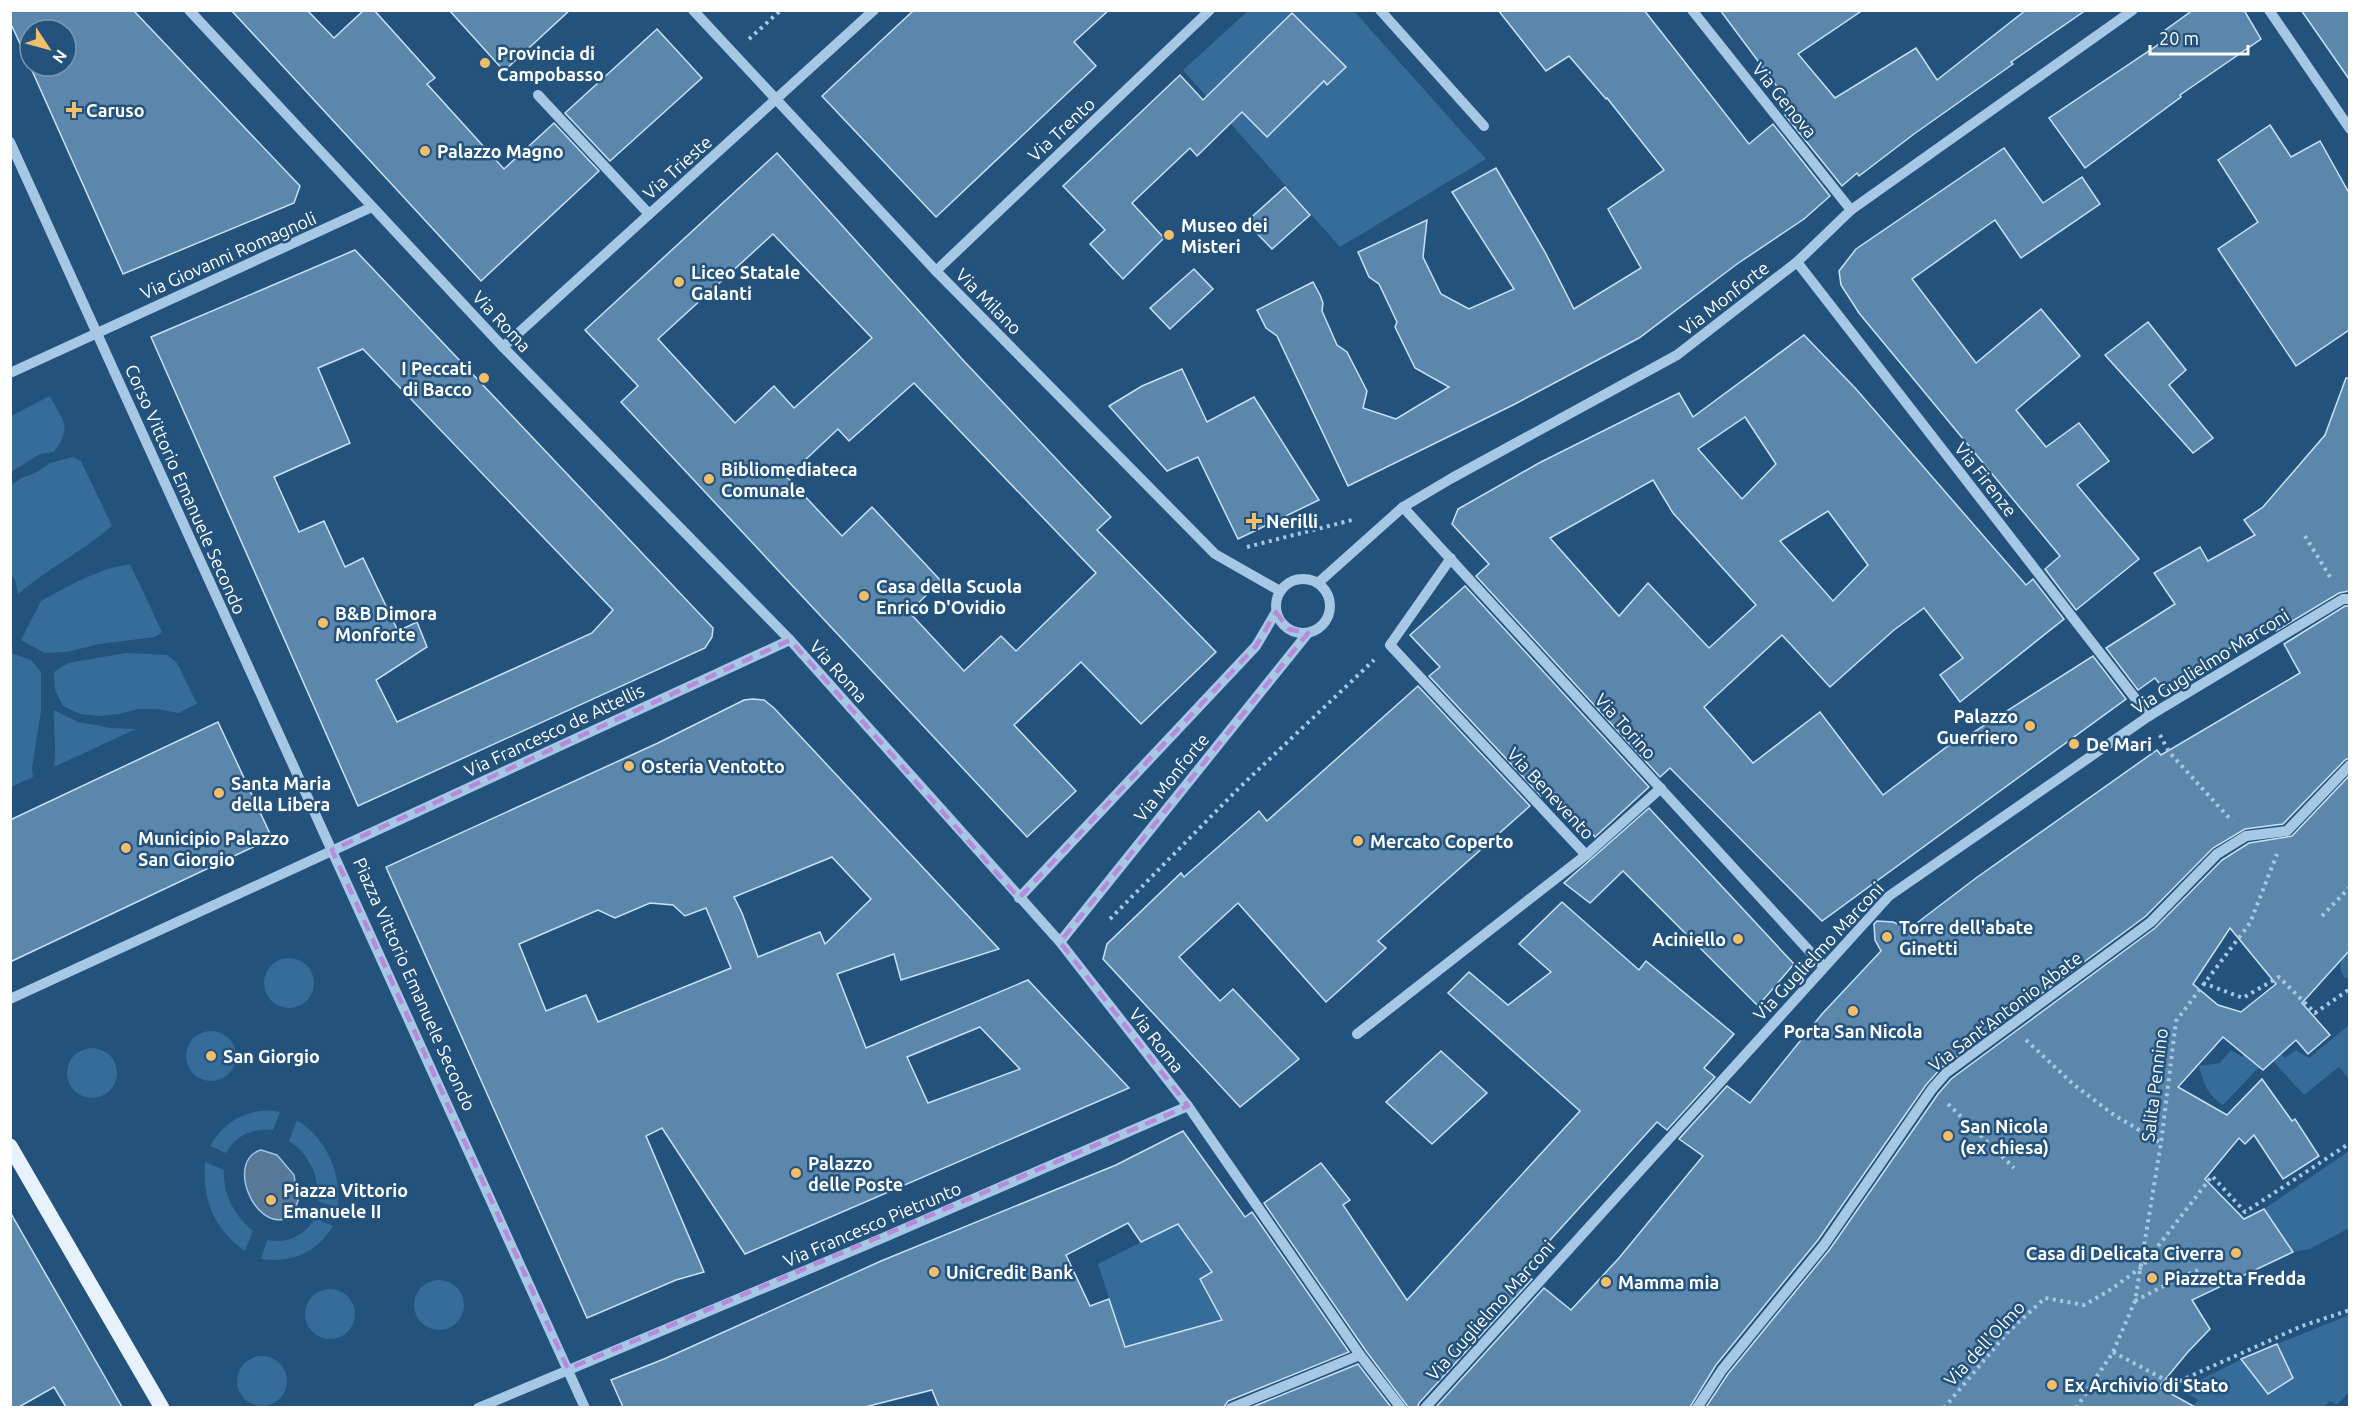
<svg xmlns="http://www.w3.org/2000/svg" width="2360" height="1418" viewBox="0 0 2360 1418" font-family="Ubuntu,sans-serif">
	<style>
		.green { fill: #366c9a }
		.water { fill: #577997; stroke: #9bc4e6; stroke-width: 1.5 }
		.building { fill: #5c87ad; stroke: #cae1f4; stroke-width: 1.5; fill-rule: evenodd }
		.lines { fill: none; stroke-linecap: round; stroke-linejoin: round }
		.path { stroke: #a7c8e5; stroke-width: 4; stroke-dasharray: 3 4.5; stroke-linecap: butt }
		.minor { stroke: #a7c8e5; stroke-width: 10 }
		.major { stroke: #e7f2fd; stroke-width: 15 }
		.marked { fill: none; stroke: #b68bdc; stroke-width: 4.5; stroke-dasharray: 12 8; stroke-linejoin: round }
		.poi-dot { fill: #f1be6a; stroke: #23527c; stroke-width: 2 }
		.labels { text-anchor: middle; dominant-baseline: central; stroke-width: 5; stroke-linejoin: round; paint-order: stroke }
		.poi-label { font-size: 18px; font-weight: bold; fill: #fff; stroke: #23527c; text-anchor: start }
		.street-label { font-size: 18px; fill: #fff; stroke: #23527c }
	</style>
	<rect width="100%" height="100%" fill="#23527c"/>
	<g class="green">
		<path d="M 1248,11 L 1354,11 L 1486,159 L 1340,247 L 1183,70 Z"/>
		<path d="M 50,396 C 63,422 73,426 54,452 L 40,454 L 11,472 L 11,416 Z"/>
		<path d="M 73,457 L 81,461 L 112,526 C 82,552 47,569 18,594 L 15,580 L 11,574 L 11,485 L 22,478 L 37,472 L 50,463 Z"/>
		<path d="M 130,564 L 162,632 L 155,637 L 99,644 L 67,652 L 45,653 L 21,640 L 41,601 L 78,581 L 107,569 Z"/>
		<path d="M 11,653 L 31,660 L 41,672 L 41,711 L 32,768 L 33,777 L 11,787 Z"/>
		<path d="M 126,653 L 167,655 L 177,663 L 197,704 L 178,713 L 157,709 L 138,709 L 119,714 L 98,716 L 80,714 L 63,706 L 55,690 L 54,672 L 68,663 Z"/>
		<path d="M 54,710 L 78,722 L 111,728 L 136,729 L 54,767 C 57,748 53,729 54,710 Z"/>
		<path d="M 2349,951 L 2349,978 L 2345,978 C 2337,966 2340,961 2349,951 Z"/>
		<circle cx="289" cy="983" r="25"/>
		<path d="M 2349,1025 L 2349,1079 L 2339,1067 L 2304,1095 L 2273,1061 L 2256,1070 L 2223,1105 C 2207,1094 2204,1084 2199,1066 L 2220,1063 L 2231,1050 L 2242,1057 L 2261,1037 L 2285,1058 L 2296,1050 L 2309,1058 Z"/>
		<circle cx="211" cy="1056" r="25"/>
		<circle cx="92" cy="1073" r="25"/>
		<path d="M 267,1110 L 280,1112 L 273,1130 C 252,1128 237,1135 226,1153 L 210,1146 C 224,1123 240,1113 267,1110 Z"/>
		<path d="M 297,1120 C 328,1141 341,1172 338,1208 L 318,1201 C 319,1176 310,1155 289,1141 Z"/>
		<path d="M 2349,1151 L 2349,1228 L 2310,1249 L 2293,1252 L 2264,1209 Z"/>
		<path d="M 205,1162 L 224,1170 C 223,1195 234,1215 253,1231 L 245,1251 C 214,1229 202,1200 205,1162 Z"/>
		<path d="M 315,1218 L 333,1226 C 316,1253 293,1263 261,1259 L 267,1240 C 288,1244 304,1236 315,1218 Z"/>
		<path d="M 1177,1224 L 1211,1273 L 1200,1279 L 1221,1320 L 1136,1344 L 1142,1360 L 1127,1353 L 1098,1264 Z"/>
		<circle cx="439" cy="1305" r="25"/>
		<circle cx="330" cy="1314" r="25"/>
		<path d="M 2349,1315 L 2349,1392 L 2337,1405 L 2330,1401 L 2323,1408 L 2192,1407 L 2198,1400 L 2186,1393 L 2186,1387 L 2244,1358 L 2268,1394 L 2293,1378 L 2277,1344 Z"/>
		<circle cx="262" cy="1381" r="25"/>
	</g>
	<path class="water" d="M 261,1150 L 277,1155 L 294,1175 L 298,1201 L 295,1209 L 285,1219 C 253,1228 226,1160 261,1150 Z"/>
	<g class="building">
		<path d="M 10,10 L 133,10 L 300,186 L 294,203 L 123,274 L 30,66 L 66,66 L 66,30 L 30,30 L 30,65 L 10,22 Z"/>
		<path d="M 231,10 L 307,10 L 334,38 L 364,10 L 374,10 L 435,78 L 427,84 L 504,169 L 554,123 L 599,171 L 481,281 Z"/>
		<path d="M 449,10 L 570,10 L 504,71 Z"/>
		<path d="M 914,10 L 1109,10 L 1074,42 L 1096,66 L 936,217 L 822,96 Z"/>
		<path d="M 1498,10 L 1644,10 L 1749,144 L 1773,124 L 1830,196 L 1804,219 L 1737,264 L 1639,338 L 1515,404 L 1348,486 L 1277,336 L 1266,328 L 1257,310 L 1313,282 L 1320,295 L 1323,303 L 1322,311 L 1337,345 L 1347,352 L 1367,391 L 1363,408 L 1396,419 L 1449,387 L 1415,368 L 1395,327 L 1397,322 L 1379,284 L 1369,277 L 1358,252 L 1427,220 L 1423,257 L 1441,294 L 1469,309 L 1514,289 L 1452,192 L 1496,168 L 1545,252 L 1574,309 L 1641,268 L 1608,209 L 1664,170 L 1607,98 L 1606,99 L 1569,56 L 1546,71 Z"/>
		<path d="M 1720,10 L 1863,10 L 1798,54 L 1835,98 L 1916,48 L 1937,80 L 2026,10 L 2086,10 L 2011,62 L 2013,64 L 1914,134 L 1859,176 L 1857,173 L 1842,186 L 1785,115 L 1793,108 Z"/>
		<path d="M 2193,10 L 2244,10 L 2261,39 L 2180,95 L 2181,97 L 2085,168 L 2049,118 L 2168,38 L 2164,31 Z"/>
		<path d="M 2301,10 L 2349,10 L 2349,79 Z"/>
		<path d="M 1292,13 L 1346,67 L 1327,85 L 1324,81 L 1267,137 L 1242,112 L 1197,156 L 1190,148 L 1132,203 L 1164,238 L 1123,279 L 1090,244 L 1105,230 L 1063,186 L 1180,75 L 1203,100 Z"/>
		<path d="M 657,29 L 702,78 L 610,161 L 565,113 Z"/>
		<path d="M 2270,125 L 2291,157 L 2320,141 L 2349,193 L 2349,330 L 2296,366 L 2218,249 L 2258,222 L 2218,160 Z"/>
		<path d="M 2004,148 L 2043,203 L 2082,177 L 2100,204 L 2021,258 L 1995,220 L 1912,279 L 1976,363 L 2041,309 L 2080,356 L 2016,410 L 2046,447 L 2079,423 L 2109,461 L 2077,485 L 2139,559 L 2076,610 L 2045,569 L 2060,556 L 1859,313 L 1841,285 L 1839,271 L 1856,249 Z"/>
		<path d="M 777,153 L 962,359 L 1111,517 L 1097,530 L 1216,652 L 1141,724 L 1081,662 L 1014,725 L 1076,791 L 1027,837 L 621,402 L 638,386 L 585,330 ZM 773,234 L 872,338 L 794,408 L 774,386 L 735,423 L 658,339 ZM 914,383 L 1096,573 L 1016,651 L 1001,636 L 964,671 L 909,612 L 941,581 L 872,507 L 842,536 L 787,477 L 838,429 L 849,441 Z"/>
		<path d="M 1285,187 L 1310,215 L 1272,249 L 1246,222 Z"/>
		<path d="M 355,250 L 713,628 L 712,637 L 705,648 L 358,806 L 151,337 ZM 363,349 L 613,610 L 592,633 L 397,722 L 376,680 L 427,647 L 417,622 L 398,631 L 363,558 L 345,567 L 324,521 L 299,532 L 274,477 L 350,443 L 318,368 Z"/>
		<path d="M 1194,269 L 1213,289 L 1170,329 L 1150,308 Z"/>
		<path d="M 2148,322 L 2186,370 L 2169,385 L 2213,438 L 2193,453 L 2105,355 Z"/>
		<path d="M 1804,335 L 1856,389 L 2026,585 L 2033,579 L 2064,619 L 1960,702 L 1940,675 L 1963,658 L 1924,608 L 1894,630 L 1830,687 L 1782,635 L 1704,707 L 1753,763 L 1820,712 L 1883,795 L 1961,736 L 1963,739 L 2093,656 L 2126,699 L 1822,921 L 1670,768 L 1660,777 L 1476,576 L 1489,564 L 1452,524 L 1458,509 L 1539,463 L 1679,393 L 1693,417 ZM 1745,417 L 1776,464 L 1742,499 L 1698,449 ZM 1653,480 L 1673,513 L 1756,605 L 1709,648 L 1648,583 L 1619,616 L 1550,538 ZM 1828,511 L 1868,565 L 1833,601 L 1780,541 Z"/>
		<path d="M 1182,369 L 1207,422 L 1254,397 L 1319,500 L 1238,539 L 1198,457 L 1167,471 L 1109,406 L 1142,386 Z"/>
		<path d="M 2346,378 L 2349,378 L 2349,591 L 2339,593 L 2276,631 L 2272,623 L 2163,688 L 2155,678 L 2138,690 L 2106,648 L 2175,604 L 2154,573 L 2200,547 L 2208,561 L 2255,535 L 2244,520 L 2263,507 L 2325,435 Z"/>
		<path d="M 1465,586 L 1649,787 L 1595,837 L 1550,788 L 1541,796 L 1429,676 L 1440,667 L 1410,635 Z"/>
		<path d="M 2345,606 L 2349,606 L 2349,758 L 2345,760 L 2283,824 L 2245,829 L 2213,848 L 2146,916 L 1941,1068 L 1926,1085 L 1818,1240 L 1716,1365 L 1690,1407 L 1436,1407 L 1544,1288 L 1571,1310 L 1619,1258 L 1703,1156 L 1679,1139 L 1727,1086 L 1750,1103 L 1822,1014 L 1881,951 L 1875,940 L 1874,924 L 1877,921 L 1893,922 L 1909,929 L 1976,878 L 2157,750 L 2161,755 L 2300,673 L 2284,644 Z"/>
		<path d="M 1418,686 L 1530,806 L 1378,941 L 1386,948 L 1326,1002 L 1238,903 L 1179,957 L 1220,1001 L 1233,989 L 1299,1059 L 1240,1107 L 1103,959 L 1107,944 L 1181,873 L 1184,877 L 1259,811 L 1267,821 Z"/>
		<path d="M 753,699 L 764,700 L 774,708 L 999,949 L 901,980 L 894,954 L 837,974 L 866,1048 L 1028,980 L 1129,1088 L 745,1254 L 662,1128 L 646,1136 L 704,1272 L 676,1280 L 587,1318 L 386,867 L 658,743 L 744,700 ZM 832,857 L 871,899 L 825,944 L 820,932 L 758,957 L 742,913 L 734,897 ZM 650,903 L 673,905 L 685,916 L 706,908 L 731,968 L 598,1022 L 586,995 L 546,1011 L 519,944 L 598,910 L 615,918 ZM 980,1027 L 1020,1069 L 928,1103 L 907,1057 Z"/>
		<path d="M 218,722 L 272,838 L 10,962 L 10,820 Z"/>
		<path d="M 2349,776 L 2349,951 L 2302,1003 L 2330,1035 L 2308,1054 L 2296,1040 L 2263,1070 L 2223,1037 L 2178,1087 L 2227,1115 L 2262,1079 L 2292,1121 L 2295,1119 L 2319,1156 L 2283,1179 L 2254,1135 L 2245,1144 L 2239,1138 L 2205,1179 L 2244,1219 L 2264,1209 L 2293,1252 L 2192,1300 L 2210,1329 L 2187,1353 L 2159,1387 L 2195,1407 L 1706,1407 L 1728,1374 L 1830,1249 L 1938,1094 L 1951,1079 L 2155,928 L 2222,860 L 2249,843 L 2292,836 ZM 2230,928 L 2276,984 L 2241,1012 L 2218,1005 L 2193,984 Z"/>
		<path d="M 1649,808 L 1794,964 L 1758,1006 L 1623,871 L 1590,903 L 1564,883 Z"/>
		<path d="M 1562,902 L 1639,970 L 1646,961 L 1734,1034 L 1704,1068 L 1715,1077 L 1667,1130 L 1657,1122 L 1522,1271 L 1532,1279 L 1419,1403 L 1418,1407 L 1408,1407 L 1366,1351 L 1264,1203 L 1321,1163 L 1350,1200 L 1343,1205 L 1407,1300 L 1580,1111 L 1448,993 L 1469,972 L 1508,1005 L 1551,972 L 1519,944 Z"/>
		<path d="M 1441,1051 L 1487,1093 L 1432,1144 L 1386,1102 Z"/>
		<path d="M 1183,1131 L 1245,1217 L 1252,1212 L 1349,1352 L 1228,1401 L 1224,1407 L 939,1407 L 932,1390 L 865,1407 L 623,1407 L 611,1380 L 664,1359 L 881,1261 L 1116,1165 ZM 1128,1223 L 1141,1242 L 1178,1224 L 1212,1272 L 1200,1279 L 1222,1320 L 1125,1347 L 1109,1299 L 1090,1306 L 1066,1255 Z"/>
		<path d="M 10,1212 L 86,1344 L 122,1407 L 66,1407 L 54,1387 L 19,1407 L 10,1407 Z"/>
		<path d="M 2277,1344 L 2293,1378 L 2268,1394 L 2241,1359 Z"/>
		<path d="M 1358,1364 L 1391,1407 L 1252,1407 Z"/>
	</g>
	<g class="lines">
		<g class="path">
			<path d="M 749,39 L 781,10"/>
			<path d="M 2305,536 L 2332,580"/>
			<path d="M 1247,547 L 1356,519"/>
			<path d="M 2160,735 L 2169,752 L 2232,821"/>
			<path d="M 2322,916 L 2350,887"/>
			<path d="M 1110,919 L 1239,788 L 1374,660"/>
			<path d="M 2203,983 L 2243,998 L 2279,977 L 2315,1013 L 2347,991 L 2350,993"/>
			<path d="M 2026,1040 L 2073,1084 L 2114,1115 L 2161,1143"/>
			<path d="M 1948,1104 L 2014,1168"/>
			<path d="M 2135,1301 L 2181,1277 L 2198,1270"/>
			<path d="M 2113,1352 L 2173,1384 L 2302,1326 L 2350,1310"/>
			<path d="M 1944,1408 L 2008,1332 L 2045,1298 L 2084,1305 L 2107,1292 L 2142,1267 L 2212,1176 L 2245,1212 L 2350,1143"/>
			<path d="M 2076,1408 L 2113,1352 L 2135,1301 L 2161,1143 L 2176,1021 L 2250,923 L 2277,854"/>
		</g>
		<g class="minor">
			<path d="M 189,10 L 503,347 L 790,640 L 1060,942 L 1188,1106 L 1360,1355 L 1401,1408"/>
			<path d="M 693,10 L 936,271 L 1215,554 L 1280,591"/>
			<path d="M 1380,10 L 1484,126"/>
			<path d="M 1692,10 L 1851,210"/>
			<path d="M 2269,10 L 2350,129"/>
			<path d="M 538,95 L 649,214"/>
			<path d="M 10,142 L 585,1408"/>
			<path d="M 1797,262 L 2149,716"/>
			<path d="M 936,271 L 1210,10"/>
			<path d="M 503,347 L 874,10"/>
			<path d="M 10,373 L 372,207"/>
			<path d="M 1403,507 L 1824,967"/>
			<path d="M 1451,558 L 1390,645 L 1586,855"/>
			<circle cx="1303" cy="606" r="27"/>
			<path d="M 1318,583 L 1403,507 L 1452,478 L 1677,355 L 1797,262 L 1851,210 L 2133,10"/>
			<path d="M 1019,898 L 1256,646 L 1276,612"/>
			<path d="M 1060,942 L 1308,633"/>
			<path d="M 10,999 L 790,640"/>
			<path d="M 1357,1034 L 1586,855 L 1661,788"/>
			<path d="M 478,1408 L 878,1240 L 1188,1106"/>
			<path d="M 1231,1408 L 1360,1355"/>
			<path d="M 1425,1408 L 1889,896 L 2149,716 L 2343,599 L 2350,599"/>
			<path d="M 1697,1408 L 1722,1370 L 1824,1245 L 1932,1089 L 1946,1073 L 2151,922 L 2217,854 L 2246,836 L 2287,831 L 2350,765"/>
		</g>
		<path class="major" d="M 10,1146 L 162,1408"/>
	</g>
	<path class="marked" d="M 1276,612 L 1288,629 L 1308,633 L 1060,942 L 1188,1106 L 568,1369 L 332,850 L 790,640 L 1019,898 L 1256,646 Z"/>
	<g class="poi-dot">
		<circle cx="485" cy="63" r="6"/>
		<path d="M71 101h6v6h6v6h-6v6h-6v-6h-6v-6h6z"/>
		<circle cx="425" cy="151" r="6"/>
		<circle cx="1169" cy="235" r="6"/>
		<circle cx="679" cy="282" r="6"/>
		<circle cx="484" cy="378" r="6"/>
		<circle cx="709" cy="479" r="6"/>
		<path d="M1251 512h6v6h6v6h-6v6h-6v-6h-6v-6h6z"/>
		<circle cx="864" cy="596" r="6"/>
		<circle cx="323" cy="623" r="6"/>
		<circle cx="2030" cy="726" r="6"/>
		<circle cx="2074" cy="744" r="6"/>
		<circle cx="629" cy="766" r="6"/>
		<circle cx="219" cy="793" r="6"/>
		<circle cx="1358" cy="841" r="6"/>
		<circle cx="126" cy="848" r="6"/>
		<circle cx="1887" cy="937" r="6"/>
		<circle cx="1738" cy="939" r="6"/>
		<circle cx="1853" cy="1011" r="6"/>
		<circle cx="211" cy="1056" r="6"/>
		<circle cx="1948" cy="1136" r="6"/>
		<circle cx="796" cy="1173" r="6"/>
		<circle cx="271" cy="1200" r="6"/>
		<circle cx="2236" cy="1253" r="6"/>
		<circle cx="934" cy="1272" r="6"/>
		<circle cx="2152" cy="1278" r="6"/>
		<circle cx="1606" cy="1282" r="6"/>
		<circle cx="2052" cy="1385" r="6"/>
	</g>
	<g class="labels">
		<g class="poi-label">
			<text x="497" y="53">Provincia di<tspan x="497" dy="21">Campobasso</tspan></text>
			<text x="86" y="110">Caruso</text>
			<text x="437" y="151">Palazzo Magno</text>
			<text x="1181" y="225">Museo dei<tspan x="1181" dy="21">Misteri</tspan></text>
			<text x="691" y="272">Liceo Statale<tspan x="691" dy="21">Galanti</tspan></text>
			<text x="472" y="368" text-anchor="end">I Peccati<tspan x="472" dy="21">di Bacco</tspan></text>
			<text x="721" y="469">Bibliomediateca<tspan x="721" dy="21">Comunale</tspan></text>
			<text x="1266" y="521">Nerilli</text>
			<text x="876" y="586">Casa della Scuola<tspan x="876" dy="21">Enrico D'Ovidio</tspan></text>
			<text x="335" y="613">B&amp;B Dimora<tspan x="335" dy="21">Monforte</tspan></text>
			<text x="2018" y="716" text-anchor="end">Palazzo<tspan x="2018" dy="21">Guerriero</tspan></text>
			<text x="2086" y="744">De Mari</text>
			<text x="641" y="766">Osteria Ventotto</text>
			<text x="231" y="783">Santa Maria<tspan x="231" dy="21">della Libera</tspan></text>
			<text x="138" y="838">Municipio Palazzo<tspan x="138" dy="21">San Giorgio</tspan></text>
			<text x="1370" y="841">Mercato Coperto</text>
			<text x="1899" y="927">Torre dell'abate<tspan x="1899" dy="21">Ginetti</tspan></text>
			<text x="1726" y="939" text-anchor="end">Aciniello</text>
			<text x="1853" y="1031" text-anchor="middle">Porta San Nicola</text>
			<text x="223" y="1056">San Giorgio</text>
			<text x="1960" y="1126">San Nicola<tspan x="1960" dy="21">(ex chiesa)</tspan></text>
			<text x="808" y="1163">Palazzo<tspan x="808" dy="21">delle Poste</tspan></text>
			<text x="283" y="1190">Piazza Vittorio<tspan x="283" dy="21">Emanuele II</tspan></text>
			<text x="2224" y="1253" text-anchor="end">Casa di Delicata Civerra</text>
			<text x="946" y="1272">UniCredit Bank</text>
			<text x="2164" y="1278">Piazzetta Fredda</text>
			<text x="1618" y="1282">Mamma mia</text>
			<text x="2064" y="1385">Ex Archivio di Stato</text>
		</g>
		<g class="street-label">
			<text transform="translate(1785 100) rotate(51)">Via Genova</text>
			<text transform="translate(1061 129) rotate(-43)">Via Trento</text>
			<text transform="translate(677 167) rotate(-42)">Via Trieste</text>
			<text transform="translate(228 255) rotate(-24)">Via Giovanni Romagnoli</text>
			<text transform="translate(1724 298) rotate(-38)">Via Monforte</text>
			<text transform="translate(989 301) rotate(45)">Via Milano</text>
			<text transform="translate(502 321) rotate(47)">Via Roma</text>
			<text transform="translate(1986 479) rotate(52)">Via Firenze</text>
			<text transform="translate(186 489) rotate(66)">Corso Vittorio Emanuele Secondo</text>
			<text transform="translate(2210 661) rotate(-32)">Via Guglielmo Marconi</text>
			<text transform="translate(839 671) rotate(48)">Via Roma</text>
			<text transform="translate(1626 726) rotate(48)">Via Torino</text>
			<text transform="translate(554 730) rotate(-25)">Via Francesco de Attellis</text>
			<text transform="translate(1171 777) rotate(-51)">Via Monforte</text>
			<text transform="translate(1551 793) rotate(47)">Via Benevento</text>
			<text transform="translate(1818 951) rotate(-47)">Via Guglielmo Marconi</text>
			<text transform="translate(415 984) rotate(66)">Piazza Vittorio Emanuele Secondo</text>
			<text transform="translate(2005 1011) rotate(-37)">Via Sant'Antonio Abate</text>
			<text transform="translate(1157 1040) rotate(52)">Via Roma</text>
			<text transform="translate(2154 1085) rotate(-83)">Salita Pennino</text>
			<text transform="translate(872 1224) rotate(-23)">Via Francesco Pietrunto</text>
			<text transform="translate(1490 1310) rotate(-48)">Via Guglielmo Marconi</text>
			<text transform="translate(1984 1343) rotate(-47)">Via dell'Olmo</text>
		</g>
	</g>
	<rect width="2360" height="1418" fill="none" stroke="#ffffff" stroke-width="24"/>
	<g transform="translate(48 48) rotate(126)"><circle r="28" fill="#23527c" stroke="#7b97b0" stroke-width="1.5"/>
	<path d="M0-4.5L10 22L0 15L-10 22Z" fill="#f1be6a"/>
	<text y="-9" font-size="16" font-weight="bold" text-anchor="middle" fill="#ffffff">N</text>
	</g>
	<path d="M2150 45v9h98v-9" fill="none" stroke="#ffffff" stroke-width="3"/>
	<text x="2159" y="45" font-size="18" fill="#ffffff" stroke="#23527c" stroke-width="4.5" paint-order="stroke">20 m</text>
</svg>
